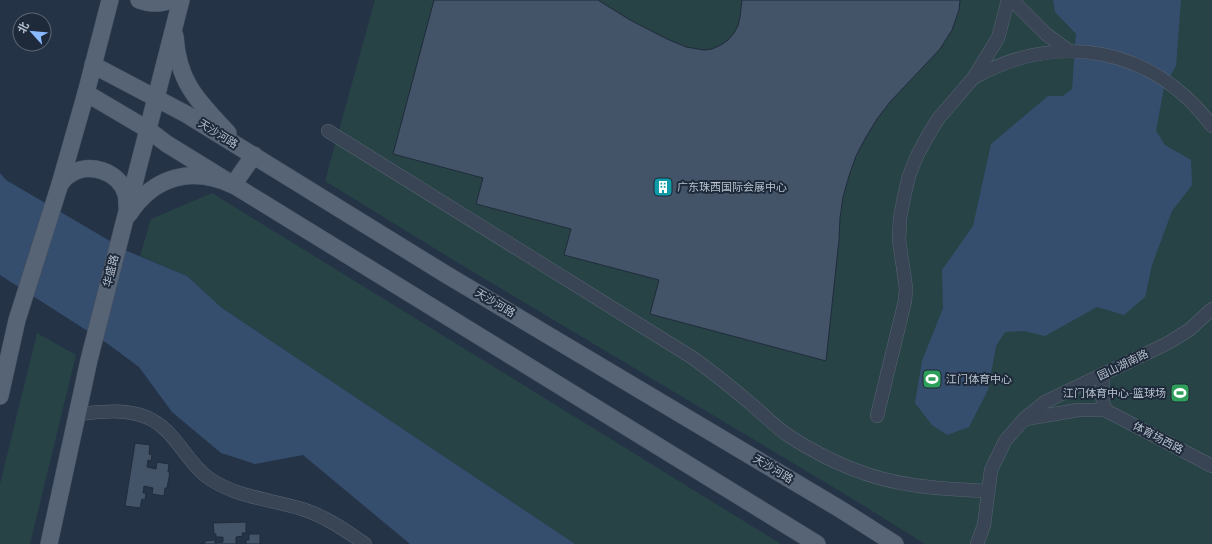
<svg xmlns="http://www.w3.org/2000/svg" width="1212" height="544" viewBox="0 0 1212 544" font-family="'Sofia Sans Condensed','Noto Sans SC',sans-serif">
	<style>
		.green { fill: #274346 }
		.water { fill: #364e6e }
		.building { fill: #435368; stroke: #202c3c }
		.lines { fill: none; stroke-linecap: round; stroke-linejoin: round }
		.minor-casing { stroke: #586372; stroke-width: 14 }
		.major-casing { stroke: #434e5e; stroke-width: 18 }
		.minor { stroke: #394555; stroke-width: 13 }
		.major { stroke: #576475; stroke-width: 17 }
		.labels { text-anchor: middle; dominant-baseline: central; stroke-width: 4; stroke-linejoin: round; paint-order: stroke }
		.street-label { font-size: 11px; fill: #b7c0ce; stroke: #1e2a3a }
		.poi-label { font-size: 11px; fill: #b7c0ce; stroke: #1e2a3a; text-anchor: start }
	</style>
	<rect width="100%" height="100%" fill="#243346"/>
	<g class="green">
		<path d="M 375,0 L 1212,0 L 1212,544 L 925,544 L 848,496 L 455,261 L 325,181 Z"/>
		<path d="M 212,193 L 781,544 L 575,544 L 222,308 L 187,276 L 140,256 L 151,219 Z"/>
		<path d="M 37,333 L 76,355 L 30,544 L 0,544 L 0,484 Z"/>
	</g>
	<g class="water">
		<path d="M 1053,0 L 1181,0 L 1176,66 L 1164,87 L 1156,131 L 1165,145 L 1191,160 L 1192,185 L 1172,211 L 1152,265 L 1145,297 L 1124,315 L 1097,307 L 1045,336 L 1024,331 L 1005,332 L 996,346 L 988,390 L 969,427 L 947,435 L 932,425 L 915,403 L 922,361 L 943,308 L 942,270 L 973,226 L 991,144 L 1048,96 L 1063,96 L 1072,89 L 1076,34 L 1055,12 Z"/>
		<path d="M 0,173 L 6,180 L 127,251 L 187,276 L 222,308 L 575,544 L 410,544 L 303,455 L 255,464 L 221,453 L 172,412 L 139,367 L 108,344 L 0,275 Z"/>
	</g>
	<g class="building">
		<path d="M 434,0 L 598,0 L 630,20 L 667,39 L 686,47 L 704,50 L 712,49 L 721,45 L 728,40 L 734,33 L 738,26 L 740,17 L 742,0 L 960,0 L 959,10 L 952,30 L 940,49 L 890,102 L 877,119 L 866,137 L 856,156 L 849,176 L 843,197 L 840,218 L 839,240 L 826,361 L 650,314 L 659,280 L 564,255 L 571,229 L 476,204 L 483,178 L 393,154 Z"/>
		<path d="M 135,443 L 150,445 L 149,454 L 152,455 L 151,461 L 148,460 L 147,467 L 156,469 L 157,462 L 169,464 L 168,472 L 170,472 L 167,488 L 165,488 L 164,496 L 152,494 L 153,488 L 144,486 L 143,493 L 146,493 L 145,500 L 142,499 L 140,508 L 125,506 Z"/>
		<path d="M 246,522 L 246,533 L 242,533 L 243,536 L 236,537 L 236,544 L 198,544 L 205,543 L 205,541 L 215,540 L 215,543 L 223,542 L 223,537 L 216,537 L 216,534 L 214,534 L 213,523 Z"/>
		<path d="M 249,534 L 260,534 L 260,544 L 246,544 L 246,540 L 249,540 Z"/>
	</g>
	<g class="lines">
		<g class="minor-casing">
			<g id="minor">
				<path d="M 1012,0 L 1046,34 L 1069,51"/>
				<path d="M 975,77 C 1060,30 1154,48 1212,126"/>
				<path d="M 328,131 L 693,358 C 715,374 736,391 757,409 C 767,418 778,429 789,436 C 826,460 869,479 913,485 C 938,489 963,490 988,491"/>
				<path d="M 1105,410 L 1212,466"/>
				<path d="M 77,414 C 100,412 125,408 146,417 C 176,429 185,462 210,479 C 239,498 270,499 302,509 C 325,516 345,530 365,544"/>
				<path d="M 877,416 L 905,301 L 906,288 L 899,240 L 900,218 L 904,197 L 909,176 L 917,156 L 927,137 L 938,119 L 974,77 L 998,38 L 1008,0"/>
				<path d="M 1025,419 L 1078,410 L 1105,410 L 1102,397 L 1103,374"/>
				<path d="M 977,544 L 984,525 L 991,470 L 1005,441 L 1024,419 L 1045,402 L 1168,343 L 1189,330 L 1212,309"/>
			</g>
		</g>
		<g class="major-casing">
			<g id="major">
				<path d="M 139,0 C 150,4 161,4 171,0"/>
				<path d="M 175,36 C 178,83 198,101 228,133"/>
				<path d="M 93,65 L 186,114 L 447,275 L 840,509 L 895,544"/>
				<path d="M 86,93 L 147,129 L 167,144 L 817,544"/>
				<path d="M 60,184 C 63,181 65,177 69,175 C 88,161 119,171 126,194 C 127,198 127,203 127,207"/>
				<path d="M 129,214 C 154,176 192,166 233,185 L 254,155"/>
				<path d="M 0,396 L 17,320 L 60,184 L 86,93 L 110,0"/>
				<path d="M 49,544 L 89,360 L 181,0"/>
			</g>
		</g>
		<use href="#minor" class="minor"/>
		<use href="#major" class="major"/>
	</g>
	<defs>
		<g id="building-square" transform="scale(1)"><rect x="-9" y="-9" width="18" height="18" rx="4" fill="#0f9aa8" stroke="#1e2a3a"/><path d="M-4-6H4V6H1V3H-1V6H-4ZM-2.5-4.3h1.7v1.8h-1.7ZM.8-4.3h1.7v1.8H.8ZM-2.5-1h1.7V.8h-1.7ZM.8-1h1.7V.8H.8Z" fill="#fff"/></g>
		<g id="stadium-square" transform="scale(1)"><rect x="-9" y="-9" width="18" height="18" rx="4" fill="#2e9e5b" stroke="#1e2a3a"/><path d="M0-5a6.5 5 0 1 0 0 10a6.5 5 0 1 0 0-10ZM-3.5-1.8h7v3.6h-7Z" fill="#fff"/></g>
	</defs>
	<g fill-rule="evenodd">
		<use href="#building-square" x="663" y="187"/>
		<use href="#stadium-square" x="932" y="379"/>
		<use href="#stadium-square" x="1180" y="393"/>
	</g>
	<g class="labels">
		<g class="street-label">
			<text transform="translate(218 134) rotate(32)">天沙河路</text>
			<text transform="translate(111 271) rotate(-76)">华盛路</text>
			<text transform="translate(495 303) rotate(31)">天沙河路</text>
			<text transform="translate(1123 365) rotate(-26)">园山湖南路</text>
			<text transform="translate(1158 438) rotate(28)">体育场西路</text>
			<text transform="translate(773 469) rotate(31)">天沙河路</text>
		</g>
		<g class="poi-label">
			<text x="677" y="187">广东珠西国际会展中心</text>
			<text x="946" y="379">江门体育中心</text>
			<text x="1166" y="393" text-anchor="end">江门体育中心-篮球场</text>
		</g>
	</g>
	<g transform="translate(32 32) rotate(297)"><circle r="19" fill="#1e2a3a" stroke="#5b6675"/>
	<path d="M0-3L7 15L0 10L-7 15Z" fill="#8bb9ff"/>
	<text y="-6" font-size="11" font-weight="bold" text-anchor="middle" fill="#b7c0ce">北</text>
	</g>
</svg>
